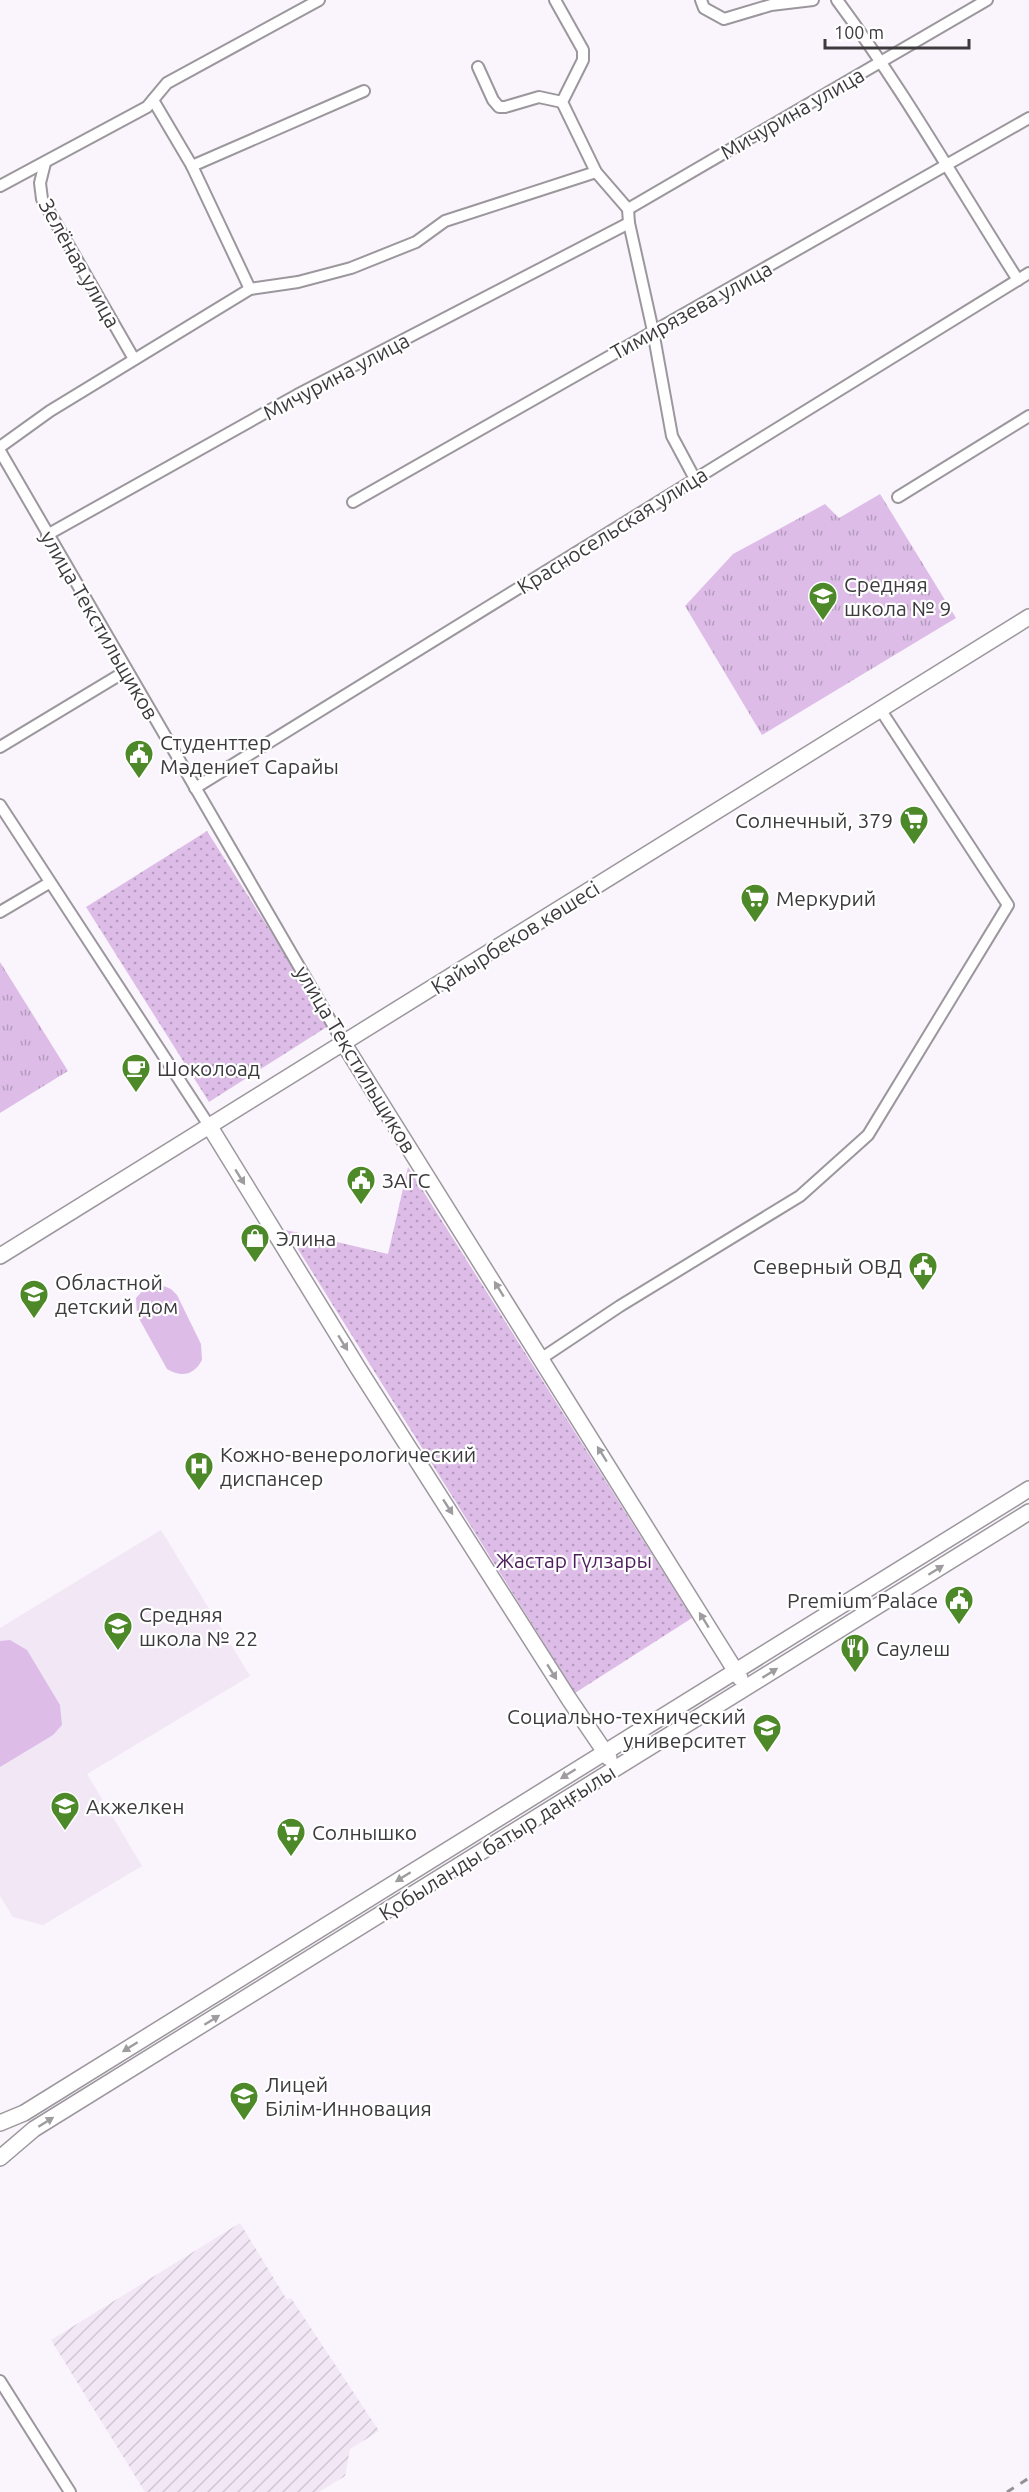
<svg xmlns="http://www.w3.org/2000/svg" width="1029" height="2492" viewBox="0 0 1029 2492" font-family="Ubuntu,sans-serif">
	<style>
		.built { fill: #f1e7f5 }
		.industrial { fill: url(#industrial-furrows) }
		.grass { fill: url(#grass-tufts) }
		.park { fill: url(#park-dots) }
		.pitch { fill: #ddbde8 }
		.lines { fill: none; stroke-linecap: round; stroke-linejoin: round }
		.street-casing { stroke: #9c969d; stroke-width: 14 }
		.secondary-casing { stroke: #9c969d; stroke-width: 18 }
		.street { stroke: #fff; stroke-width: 10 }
		.secondary { stroke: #fff; stroke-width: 15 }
		.rail { stroke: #949195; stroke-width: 3; stroke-dasharray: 8 8; stroke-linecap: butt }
		.oneway { fill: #9e9c9e }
		.labels { text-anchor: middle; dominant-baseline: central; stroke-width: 4.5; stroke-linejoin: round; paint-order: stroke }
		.street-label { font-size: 21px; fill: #3c3a3d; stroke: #fff }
		.poi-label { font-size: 21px; fill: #3c3a3d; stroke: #fff; text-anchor: start }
		.park-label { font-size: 21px; fill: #4d1d5b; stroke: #fff }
	</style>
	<defs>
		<pattern id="industrial-furrows" width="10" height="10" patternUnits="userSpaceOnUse" patternTransform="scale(1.5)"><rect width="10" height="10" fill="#f1e7f5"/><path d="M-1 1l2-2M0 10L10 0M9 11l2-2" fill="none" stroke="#d0c7d3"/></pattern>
		<pattern id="grass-tufts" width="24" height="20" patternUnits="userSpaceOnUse" patternTransform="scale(1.5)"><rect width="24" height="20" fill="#ddbde8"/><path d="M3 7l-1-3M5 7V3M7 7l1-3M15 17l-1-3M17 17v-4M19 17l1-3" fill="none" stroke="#b49bbd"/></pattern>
		<pattern id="park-dots" width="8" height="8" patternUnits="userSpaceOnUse" patternTransform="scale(1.5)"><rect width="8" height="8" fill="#ddbde8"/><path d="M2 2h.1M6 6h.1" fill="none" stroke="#b49bbd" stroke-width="1.8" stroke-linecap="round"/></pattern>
	</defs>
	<rect width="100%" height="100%" fill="#faf5fc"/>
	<path class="built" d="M 161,1530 L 250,1676 L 87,1774 L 142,1866 L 43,1925 L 13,1917 L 0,1896 L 0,1628 Z"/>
	<path class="industrial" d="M 240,2223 L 287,2300 L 291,2298 L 379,2431 L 350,2449 L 345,2476 L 319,2492 L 145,2492 L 51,2340 Z"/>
	<g class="grass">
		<path d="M 880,494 L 956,618 L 762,735 L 685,606 L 733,554 L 825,504 L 839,518 Z"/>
		<path d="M 0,962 L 68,1071 L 0,1113 Z"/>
	</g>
	<g class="park">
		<path d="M 207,831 L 330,1025 L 209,1102 L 86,907 Z"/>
		<path d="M 408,1167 L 692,1618 L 575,1693 L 286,1230 L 388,1254 Z"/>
	</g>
	<g class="pitch">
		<path d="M 156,1283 L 171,1289 L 177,1295 L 201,1344 L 202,1360 C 194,1375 182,1378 167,1369 L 137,1315 L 136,1298 L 147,1286 Z"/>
		<path d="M 10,1640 L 27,1650 L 60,1705 L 62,1725 L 53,1735 L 0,1767 L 0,1641 Z"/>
	</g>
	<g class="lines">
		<g class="street-casing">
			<g id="street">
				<path d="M 555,0 L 583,50 L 583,60 L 562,102 L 596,172 L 628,209 L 629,223 L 653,331 L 672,436 L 695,479"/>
				<path d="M 701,0 L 704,8 L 724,19 L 771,5 L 813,0"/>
				<path d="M 837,0 C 903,89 958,186 1018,280"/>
				<path d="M 478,67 L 493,100 L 499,107 L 505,107 L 539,97 L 562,102"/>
				<path d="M 153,100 L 192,166 L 250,289"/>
				<path d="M 45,163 L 40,183 L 42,199 L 134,359"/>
				<path d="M 192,166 L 364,91"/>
				<path d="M 0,186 L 147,107 L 167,83 L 319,0"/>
				<path d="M 628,209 L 987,0"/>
				<path d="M 0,447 L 50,411 L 250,289 L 298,282 L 351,268 L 416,242 L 445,221 L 596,172"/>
				<path d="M 0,451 L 344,1044"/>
				<path d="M 898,497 L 1029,416"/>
				<path d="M 353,502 L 1029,118"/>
				<path d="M 47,535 L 297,395 L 629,223"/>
				<path d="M 0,747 L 126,671"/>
				<path d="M 195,788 L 1029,273"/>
				<path d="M 0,805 L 210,1127"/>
				<path d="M 0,912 L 49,883"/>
				<path d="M 542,1358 L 620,1306 L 800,1196 L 868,1135 L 1008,905 L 880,709"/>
				<path d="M 0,2381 L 70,2492"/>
			</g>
		</g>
		<g class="secondary-casing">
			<g id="secondary">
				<path d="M 344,1044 L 740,1678"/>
				<path d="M 210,1127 L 358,1368 L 569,1699 L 609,1758"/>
				<path d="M 0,1256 L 1029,617"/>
				<path d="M 0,2123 L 24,2113 L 1029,1489"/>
				<path d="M 0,2158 L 34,2129 L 1029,1512"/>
			</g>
		</g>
		<use href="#street" class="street"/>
		<use href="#secondary" class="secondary"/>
		<path class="rail" d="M 1007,2492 L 1029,2478"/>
	</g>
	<defs><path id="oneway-solid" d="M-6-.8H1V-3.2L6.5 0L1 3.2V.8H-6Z" transform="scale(1.5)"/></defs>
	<g class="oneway">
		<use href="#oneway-solid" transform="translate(240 1177) rotate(58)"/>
		<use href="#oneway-solid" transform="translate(499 1289) rotate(-122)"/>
		<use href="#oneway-solid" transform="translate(343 1343) rotate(58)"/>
		<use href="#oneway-solid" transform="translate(602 1454) rotate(-122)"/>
		<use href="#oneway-solid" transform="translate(448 1507) rotate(57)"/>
		<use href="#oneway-solid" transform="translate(936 1570) rotate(-32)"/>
		<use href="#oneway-solid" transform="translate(704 1620) rotate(-122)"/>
		<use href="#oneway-solid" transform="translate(552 1672) rotate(58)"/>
		<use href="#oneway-solid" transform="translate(770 1673) rotate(-32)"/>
		<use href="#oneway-solid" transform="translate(568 1774) rotate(148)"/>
		<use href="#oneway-solid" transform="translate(403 1877) rotate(148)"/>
		<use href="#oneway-solid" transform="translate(212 2020) rotate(-32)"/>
		<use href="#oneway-solid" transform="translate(130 2047) rotate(148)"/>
		<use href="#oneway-solid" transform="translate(46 2122) rotate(-32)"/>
	</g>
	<defs>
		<g id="school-pin" transform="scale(1.5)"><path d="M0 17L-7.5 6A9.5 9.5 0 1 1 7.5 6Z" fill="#4d8928" stroke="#fff"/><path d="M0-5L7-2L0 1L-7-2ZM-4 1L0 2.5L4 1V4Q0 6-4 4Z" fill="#fff"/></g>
		<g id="civic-pin" transform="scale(1.5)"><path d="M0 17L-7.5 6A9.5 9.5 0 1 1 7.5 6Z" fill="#4d8928" stroke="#fff"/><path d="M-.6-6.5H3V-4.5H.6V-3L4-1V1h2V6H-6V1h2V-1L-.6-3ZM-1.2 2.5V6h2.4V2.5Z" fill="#fff"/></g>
		<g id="supermarket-pin" transform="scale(1.5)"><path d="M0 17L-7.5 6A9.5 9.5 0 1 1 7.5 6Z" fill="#4d8928" stroke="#fff"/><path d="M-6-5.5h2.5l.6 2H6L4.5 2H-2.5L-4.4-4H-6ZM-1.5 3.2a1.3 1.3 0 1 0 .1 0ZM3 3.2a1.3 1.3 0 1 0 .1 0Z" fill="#fff"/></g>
		<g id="cafe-pin" transform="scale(1.5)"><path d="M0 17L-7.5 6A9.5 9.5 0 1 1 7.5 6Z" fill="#4d8928" stroke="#fff"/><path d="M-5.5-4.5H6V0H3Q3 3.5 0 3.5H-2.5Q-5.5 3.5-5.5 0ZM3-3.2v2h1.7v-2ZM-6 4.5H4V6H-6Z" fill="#fff"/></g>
		<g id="shop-pin" transform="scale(1.5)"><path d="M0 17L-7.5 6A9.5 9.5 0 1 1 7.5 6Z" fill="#4d8928" stroke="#fff"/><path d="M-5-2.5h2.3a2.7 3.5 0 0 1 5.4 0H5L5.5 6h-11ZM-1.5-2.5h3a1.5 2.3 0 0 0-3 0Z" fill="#fff"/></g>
		<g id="hospital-pin" transform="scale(1.5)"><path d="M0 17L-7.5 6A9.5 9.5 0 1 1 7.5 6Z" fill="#4d8928" stroke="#fff"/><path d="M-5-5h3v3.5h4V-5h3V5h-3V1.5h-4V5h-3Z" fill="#fff"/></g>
		<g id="restaurant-pin" transform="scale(1.5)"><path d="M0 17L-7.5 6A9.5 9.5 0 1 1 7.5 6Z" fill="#4d8928" stroke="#fff"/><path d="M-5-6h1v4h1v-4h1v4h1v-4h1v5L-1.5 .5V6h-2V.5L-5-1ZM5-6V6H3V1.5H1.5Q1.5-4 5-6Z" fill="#fff"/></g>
		<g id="university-pin" transform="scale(1.5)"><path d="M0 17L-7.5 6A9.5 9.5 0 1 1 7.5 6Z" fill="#4d8928" stroke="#fff"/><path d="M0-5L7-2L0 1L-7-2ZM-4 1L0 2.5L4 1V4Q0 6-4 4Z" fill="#fff"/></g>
	</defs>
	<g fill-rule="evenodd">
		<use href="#school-pin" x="823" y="596"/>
		<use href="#civic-pin" x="139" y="754"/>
		<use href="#supermarket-pin" x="914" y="820"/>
		<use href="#supermarket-pin" x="755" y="898"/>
		<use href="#cafe-pin" x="136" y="1068"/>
		<use href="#civic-pin" x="361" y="1180"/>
		<use href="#shop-pin" x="255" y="1238"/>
		<use href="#civic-pin" x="923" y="1266"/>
		<use href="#school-pin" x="34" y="1294"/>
		<use href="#hospital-pin" x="199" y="1466"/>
		<use href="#civic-pin" x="959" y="1600"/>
		<use href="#school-pin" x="118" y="1626"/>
		<use href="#restaurant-pin" x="855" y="1648"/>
		<use href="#university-pin" x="767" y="1728"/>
		<use href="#school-pin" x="65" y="1806"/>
		<use href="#supermarket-pin" x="291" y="1832"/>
		<use href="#school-pin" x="244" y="2096"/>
	</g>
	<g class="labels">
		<g class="street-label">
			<text transform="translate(792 113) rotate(-30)">Мичурина улица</text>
			<text transform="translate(80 263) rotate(61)">Зелёная улица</text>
			<text transform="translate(691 310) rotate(-29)">Тимирязева улица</text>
			<text transform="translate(336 376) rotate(-28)">Мичурина улица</text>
			<text transform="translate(612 530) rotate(-32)">Красносельская улица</text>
			<text transform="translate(100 625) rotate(60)">улица Текстильщиков</text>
			<text transform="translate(515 937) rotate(-32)">Қайырбеков көшесі</text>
			<text transform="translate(356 1059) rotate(59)">улица Текстильщиков</text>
			<text transform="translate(497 1842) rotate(-32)">Қобыланды батыр даңғылы</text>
		</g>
		<g class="poi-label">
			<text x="844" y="584">Средняя<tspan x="844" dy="24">школа № 9</tspan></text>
			<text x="160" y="742">Студенттер<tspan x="160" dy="24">Мәдениет Сарайы</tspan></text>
			<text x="893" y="820" text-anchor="end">Солнечный, 379</text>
			<text x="776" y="898">Меркурий</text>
			<text x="157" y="1068">Шоколоад</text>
			<text x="382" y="1180">ЗАГС</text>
			<text x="276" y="1238">Элина</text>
			<text x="902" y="1266" text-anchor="end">Северный ОВД</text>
			<text x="55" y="1282">Областной<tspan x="55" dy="24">детский дом</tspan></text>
			<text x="220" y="1454">Кожно-венерологический<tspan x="220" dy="24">диспансер</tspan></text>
			<text x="938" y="1600" text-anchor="end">Premium Palace</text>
			<text x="139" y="1614">Средняя<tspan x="139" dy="24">школа № 22</tspan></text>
			<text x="876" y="1648">Саулеш</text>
			<text x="746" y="1716" text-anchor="end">Социально-технический<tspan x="746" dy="24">университет</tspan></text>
			<text x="86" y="1806">Акжелкен</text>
			<text x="312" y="1832">Солнышко</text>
			<text x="265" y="2084">Лицей<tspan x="265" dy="24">Білім-Инновация</tspan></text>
		</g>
		<g class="park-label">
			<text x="574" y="1560">Жастар Гүлзары</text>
		</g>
	</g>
	<path d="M825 39v9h144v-9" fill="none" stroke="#3c3a3d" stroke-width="3"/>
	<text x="834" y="39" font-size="18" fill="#3c3a3d" stroke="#ffffff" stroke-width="4.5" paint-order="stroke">100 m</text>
</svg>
